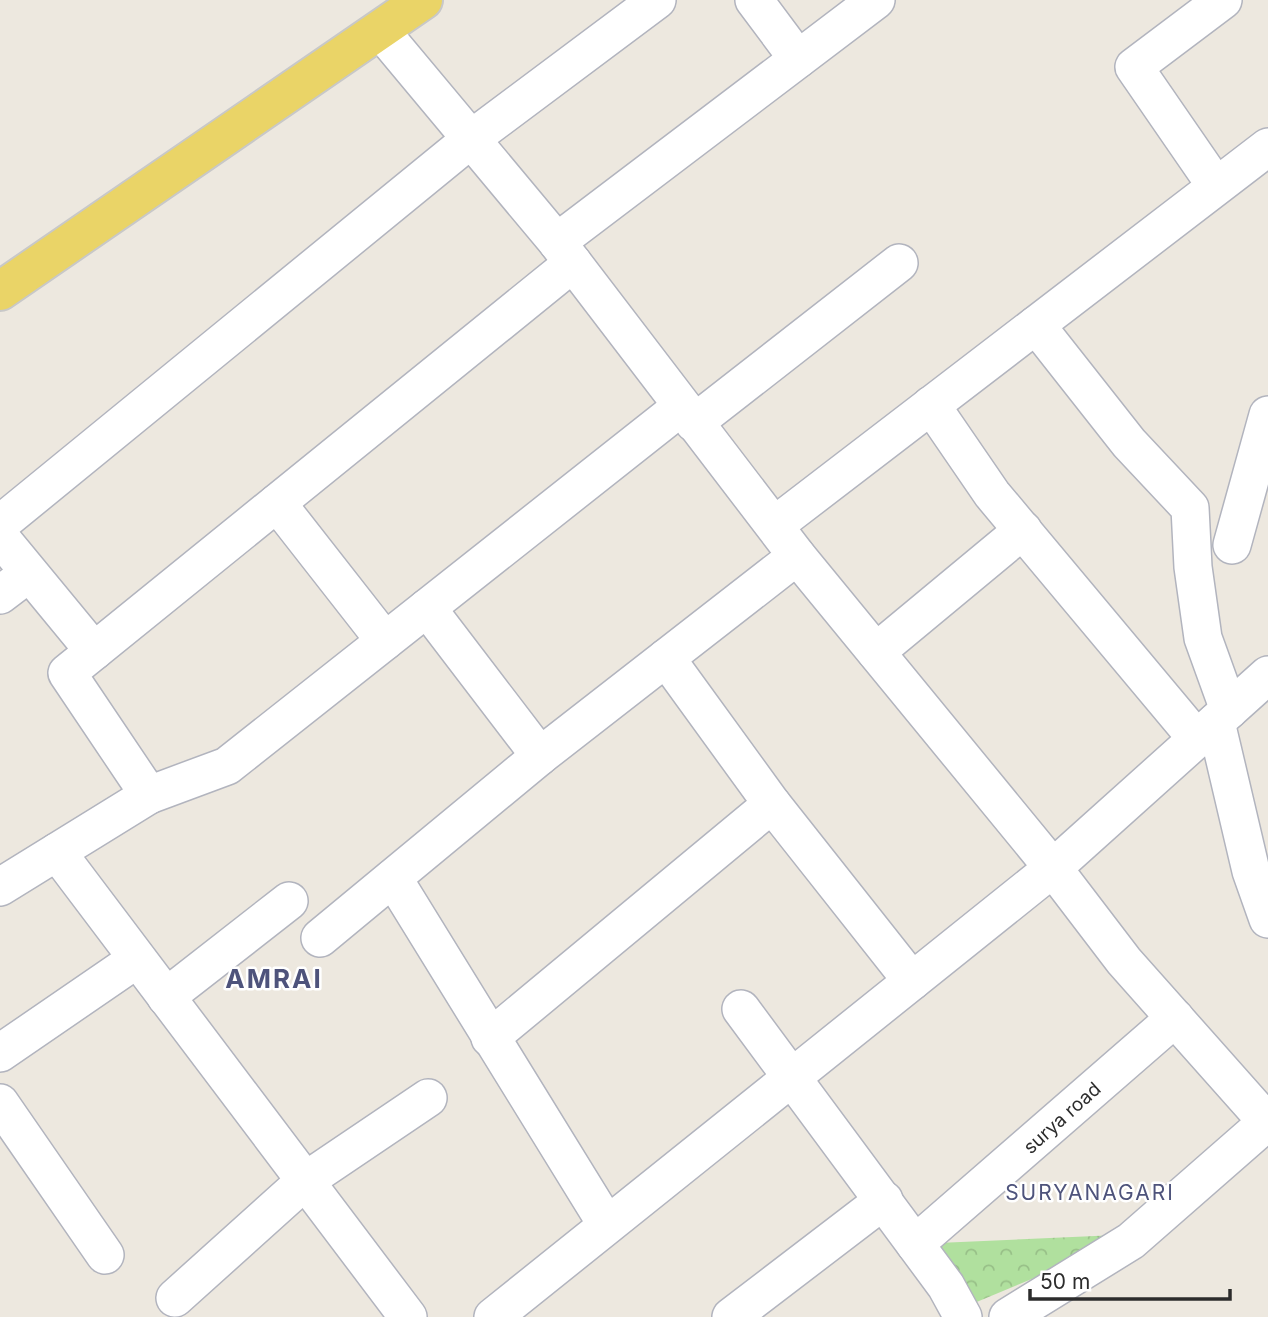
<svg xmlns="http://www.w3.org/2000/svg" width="1268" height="1317" viewBox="0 0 1268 1317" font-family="Inter,sans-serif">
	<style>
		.park { fill: url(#park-crowns) }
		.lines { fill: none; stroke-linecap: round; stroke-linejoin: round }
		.minor-casing { stroke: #b2b4be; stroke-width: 40 }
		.major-casing { stroke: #c8c8c8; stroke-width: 42 }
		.minor { stroke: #fff; stroke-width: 37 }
		.major { stroke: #ead467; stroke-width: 38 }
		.labels { text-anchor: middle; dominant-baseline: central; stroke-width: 5; stroke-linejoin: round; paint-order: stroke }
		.street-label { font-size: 19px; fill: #2c2c2c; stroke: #fff }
		.neighbourhood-label { font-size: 21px; letter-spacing: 2px; fill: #4e537b; stroke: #fff }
		.district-label { font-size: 26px; font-weight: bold; letter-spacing: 2px; fill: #4e537b; stroke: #fff }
	</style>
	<defs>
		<pattern id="park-crowns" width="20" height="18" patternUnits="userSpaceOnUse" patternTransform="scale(1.75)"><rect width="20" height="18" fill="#b0e09e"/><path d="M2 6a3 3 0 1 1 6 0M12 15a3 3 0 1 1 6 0" fill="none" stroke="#98c088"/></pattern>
	</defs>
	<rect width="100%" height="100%" fill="#ede8df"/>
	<path class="park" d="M 1140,1234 L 967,1306 L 915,1244 Z"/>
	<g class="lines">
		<g class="minor-casing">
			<g id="minor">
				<path d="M 754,0 L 798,59"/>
				<path d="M 380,30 L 557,242 L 797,556 L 1053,868 L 1124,961 L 1268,1123"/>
				<path d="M 1216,186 L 1134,67 L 1223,0"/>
				<path d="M 557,242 L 876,0"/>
				<path d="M 573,263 L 67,673 L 149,795 L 227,766 L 681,407"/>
				<path d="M 1036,325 L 1129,443 L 1190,508 L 1193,567 L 1203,638 L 1229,710"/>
				<path d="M 931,405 L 992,494 L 1197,739"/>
				<path d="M 694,423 L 899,263"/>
				<path d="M 277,503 L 385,641"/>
				<path d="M 0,524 L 471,139 L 657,0"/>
				<path d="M 775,525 L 1268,147"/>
				<path d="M 0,537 L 94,651"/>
				<path d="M 1232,545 L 1268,415"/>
				<path d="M 0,595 L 29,573"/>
				<path d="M 427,608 L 540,756 L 797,556"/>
				<path d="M 876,652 L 1023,530"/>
				<path d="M 666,658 L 772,804 L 912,981"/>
				<path d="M 1216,722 L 1251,871 L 1268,919"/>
				<path d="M 57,852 L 408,1317"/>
				<path d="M 393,878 L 607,1225"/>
				<path d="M 0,887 L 149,795"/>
				<path d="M 320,938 L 540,756"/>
				<path d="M 166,997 L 289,901"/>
				<path d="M 741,1009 L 946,1286 L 963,1317"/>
				<path d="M 490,1038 L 772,804"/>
				<path d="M 0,1053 L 137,959"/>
				<path d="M 0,1103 L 105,1255"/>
				<path d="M 915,1244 L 1175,1018"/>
				<path d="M 175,1298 L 305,1181 L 428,1098"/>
				<path d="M 493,1317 L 1053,868 L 1268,675"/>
				<path d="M 731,1317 L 884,1200"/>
				<path d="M 1008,1317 L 1131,1241 L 1267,1122"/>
			</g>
		</g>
		<g class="major-casing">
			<path id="major" d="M 0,291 L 423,0"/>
		</g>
		<use href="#minor" class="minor"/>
		<use href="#major" class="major"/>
	</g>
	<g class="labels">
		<g class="street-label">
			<text transform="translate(1062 1118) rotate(-42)">surya road</text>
		</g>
		<g class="neighbourhood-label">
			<text x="1090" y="1192">SURYANAGARI</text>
		</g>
		<g class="district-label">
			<text x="274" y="978">AMRAI</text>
		</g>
	</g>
	<path d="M1030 1289v10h200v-10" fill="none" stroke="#2c2c2c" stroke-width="3.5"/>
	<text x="1040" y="1289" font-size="21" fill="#2c2c2c" stroke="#ffffff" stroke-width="5" paint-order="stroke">50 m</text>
</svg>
